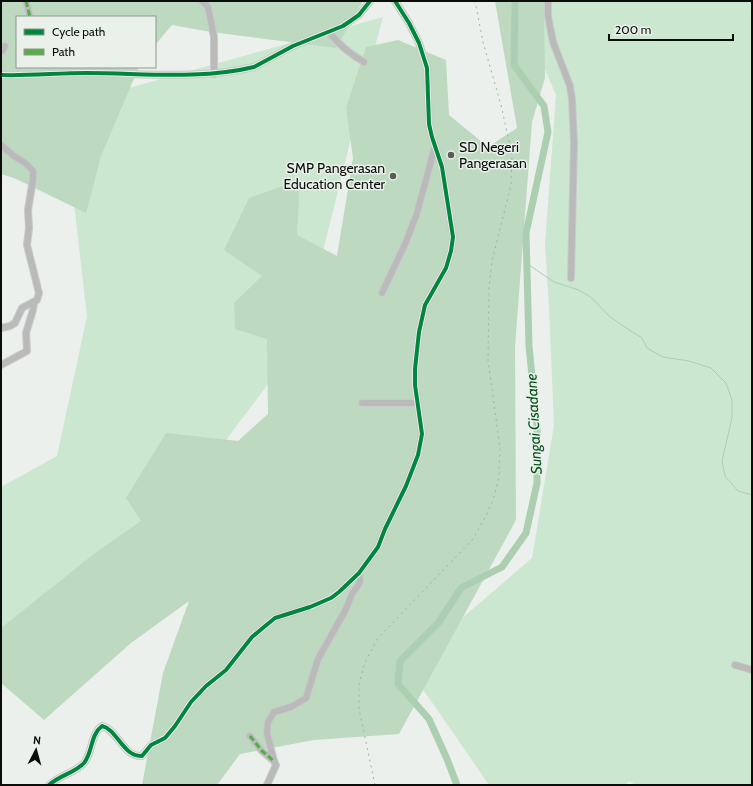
<svg xmlns="http://www.w3.org/2000/svg" width="753" height="786" viewBox="0 0 753 786" font-family="Cabin,sans-serif">
	<style>
		.green { fill: #cce7cf }
		.forest { fill: #bdd9c0 }
		.lines { fill: none; stroke-linecap: round; stroke-linejoin: round }
		.stream { stroke: #adcfb1; stroke-width: 1 }
		.river { stroke: #adcfb1; stroke-width: 7 }
		.minor-casing { stroke: #c8cbc9; stroke-width: 8 }
		.minor { stroke: #bababa; stroke-width: 6 }
		.rail { stroke: #aaacab; stroke-width: 1; stroke-dasharray: 2 4; stroke-linecap: butt }
		.quiet { stroke: #54b044; stroke-width: 3; stroke-dasharray: 6 3; stroke-linecap: butt }
		.cycleway-casing { stroke: #eaf1eb; stroke-width: 6 }
		.cycleway { stroke: #00873e; stroke-width: 4 }
		.poi-dot { fill: #595c5a; stroke: #eaf1eb; stroke-width: 1.5 }
		.labels { text-anchor: middle; dominant-baseline: central; stroke-width: 3; stroke-linejoin: round; paint-order: stroke }
		.poi-label { font-size: 14px; fill: #0b0d0b; stroke: #eaf1eb; text-anchor: start }
		.water-label { font-size: 15px; font-style: italic; fill: #06501c; stroke: #eaf1eb }
	</style>
	<rect width="100%" height="100%" fill="#ebf0ec"/>
	<g class="green">
		<path d="M 538,1 L 752,1 L 752,785 L 635,785 L 630,781 L 624,785 L 489,785 L 429,698 L 414,678 L 433,643 L 532,558 L 554,425 L 549,308 L 545,244 L 556,95 L 534,43 Z"/>
		<path d="M 383,17 L 357,114 L 301,340 L 178,504 L 1,670 L 1,487 L 57,456 L 87,316 L 74,204 L 107,94 Z"/>
	</g>
	<g class="forest">
		<path d="M 1,1 L 363,1 L 336,48 L 211,32 L 172,25 L 155,45 L 155,17 L 17,17 L 17,67 L 139,67 L 101,156 L 86,213 L 14,178 L 1,174 Z"/>
		<path d="M 495,1 L 545,1 L 544,9 L 545,78 L 532,122 L 515,347 L 516,520 L 399,734 L 314,740 L 240,754 L 217,785 L 142,785 L 163,673 L 189,601 L 131,643 L 44,720 L 1,683 L 1,628 L 95,553 L 141,521 L 126,498 L 166,433 L 238,441 L 268,414 L 267,339 L 235,329 L 234,303 L 262,276 L 224,250 L 249,198 L 300,180 L 297,235 L 337,256 L 353,158 L 346,108 L 366,47 L 398,40 L 446,60 L 449,115 L 488,147 L 517,128 Z"/>
	</g>
	<g class="lines">
		<path class="stream" d="M 526,263 L 554,282 L 579,290 L 592,298 L 608,315 L 623,326 L 642,338 L 647,348 L 663,357 L 689,361 L 711,368 L 726,383 L 732,400 L 732,418 L 722,461 L 725,476 L 738,491 L 752,495"/>
		<path class="river" d="M 457,785 L 447,759 L 429,719 L 398,684 L 400,661 L 439,622 L 461,588 L 502,567 L 526,533 L 537,483 L 537,426 L 529,346 L 526,233 L 548,132 L 544,106 L 514,65 L 515,1"/>
		<g class="minor-casing">
			<g id="minor">
				<path d="M 26,1 L 30,17"/>
				<path d="M 202,1 L 208,7 L 214,37 L 214,74"/>
				<path d="M 548,1 L 548,16 L 553,42 L 570,86 L 572,99 L 574,143 L 571,278"/>
				<path d="M 329,32 C 339,45 350,54 364,62"/>
				<path d="M 1,51 L 3,50 L 5,46"/>
				<path d="M 1,75 C 29,76 58,73 87,73 C 142,73 200,80 254,67 L 293,46 L 343,26 L 359,15 L 370,1"/>
				<path d="M 1,145 L 14,156 L 25,163 L 33,171 L 33,179 L 28,210 L 29,228 L 27,245 L 39,293 L 37,300 L 22,308 L 15,323 L 10,326 L 1,328"/>
				<path d="M 382,293 L 406,242 L 417,213 L 435,146"/>
				<path d="M 1,365 L 27,351 L 26,333 L 33,310 L 34,302"/>
				<path d="M 362,403 L 417,403"/>
				<path d="M 735,665 L 752,670"/>
				<path d="M 250,736 L 262,751 L 274,761"/>
				<path d="M 49,785 C 60,775 75,773 84,763 C 93,752 90,735 102,726 C 117,729 123,757 142,756 L 151,745 L 165,738 L 175,726 L 191,702 L 206,686 L 226,670 L 252,637 L 264,627 L 275,618 L 310,607 L 331,598 L 339,592 L 359,573 L 378,547 L 385,529 L 406,486 L 418,455 L 422,434 L 415,385 L 415,369 L 419,332 L 425,305 L 446,268 L 451,251 L 453,237 L 442,167 L 432,137 L 429,124 L 427,68 L 419,43 L 409,23 L 395,1"/>
				<path d="M 267,785 L 276,765 L 274,761 L 267,733 L 268,722 L 274,712 L 291,707 L 306,698 L 318,659 L 346,609 L 352,594 L 357,587 L 360,581 L 359,573"/>
			</g>
		</g>
		<use href="#minor" class="minor"/>
		<path class="rail" d="M 375,785 L 359,709 L 359,685 L 365,662 L 378,638 L 473,539 L 487,514 L 495,494 L 499,476 L 500,448 L 488,360 L 489,289 L 492,261 L 511,185 L 512,155 L 501,105 L 483,42 L 475,1"/>
		<g class="quiet">
			<path d="M 26,1 L 30,17"/>
			<path d="M 250,736 L 262,751 L 274,761"/>
		</g>
		<g class="cycleway-casing">
			<g id="cycleway">
				<path d="M 1,75 C 29,76 58,73 87,73 C 142,73 200,80 254,67 L 293,46 L 343,26 L 359,15 L 370,1"/>
				<path d="M 49,785 C 60,775 75,773 84,763 C 93,752 90,735 102,726 C 117,729 123,757 142,756 L 151,745 L 165,738 L 175,726 L 191,702 L 206,686 L 226,670 L 252,637 L 264,627 L 275,618 L 310,607 L 331,598 L 339,592 L 359,573 L 378,547 L 385,529 L 406,486 L 418,455 L 422,434 L 415,385 L 415,369 L 419,332 L 425,305 L 446,268 L 451,251 L 453,237 L 442,167 L 432,137 L 429,124 L 427,68 L 419,43 L 409,23 L 395,1"/>
			</g>
		</g>
		<use href="#cycleway" class="cycleway"/>
	</g>
	<g class="poi-dot">
		<circle cx="451" cy="155" r="4"/>
		<circle cx="393" cy="176" r="4"/>
	</g>
	<g class="labels">
		<g class="poi-label">
			<text x="459" y="147">SD Negeri<tspan x="459" dy="16">Pangerasan</tspan></text>
			<text x="385" y="168" text-anchor="end">SMP Pangerasan<tspan x="385" dy="16">Education Center</tspan></text>
		</g>
		<g class="water-label">
			<text transform="translate(534 424) rotate(-93)">Sungai Cisadane</text>
		</g>
	</g>
	<rect width="753" height="786" fill="none" stroke="#0b0d0b" stroke-width="4"/>
	<rect x="16" y="16" width="140" height="52" fill="#eaf1eb" stroke="#919691"/>
	<rect x="24" y="29" width="20" height="6" fill="#00873e" stroke="#919691"/>
	<text x="52" y="36" font-size="12" fill="#0b0d0b">Cycle path</text>
	<rect x="24" y="49" width="20" height="6" fill="#54b044" stroke="#919691"/>
	<text x="52" y="56" font-size="12" fill="#0b0d0b">Path</text>
	<g transform="translate(36 750) rotate(6)" stroke="#eaf1eb" stroke-width="3" paint-order="stroke">
	<path d="M0-3L7 15L0 10L-7 15Z" fill="#0b0d0b"/>
	<text y="-6" font-size="11" font-weight="bold" text-anchor="middle" fill="#0b0d0b">N</text>
	</g>
	<path d="M609 34v6h124v-6" fill="none" stroke="#0b0d0b" stroke-width="2"/>
	<text x="615" y="34" font-size="12" fill="#0b0d0b" stroke="#eaf1eb" stroke-width="3" paint-order="stroke">200 m</text>
</svg>
